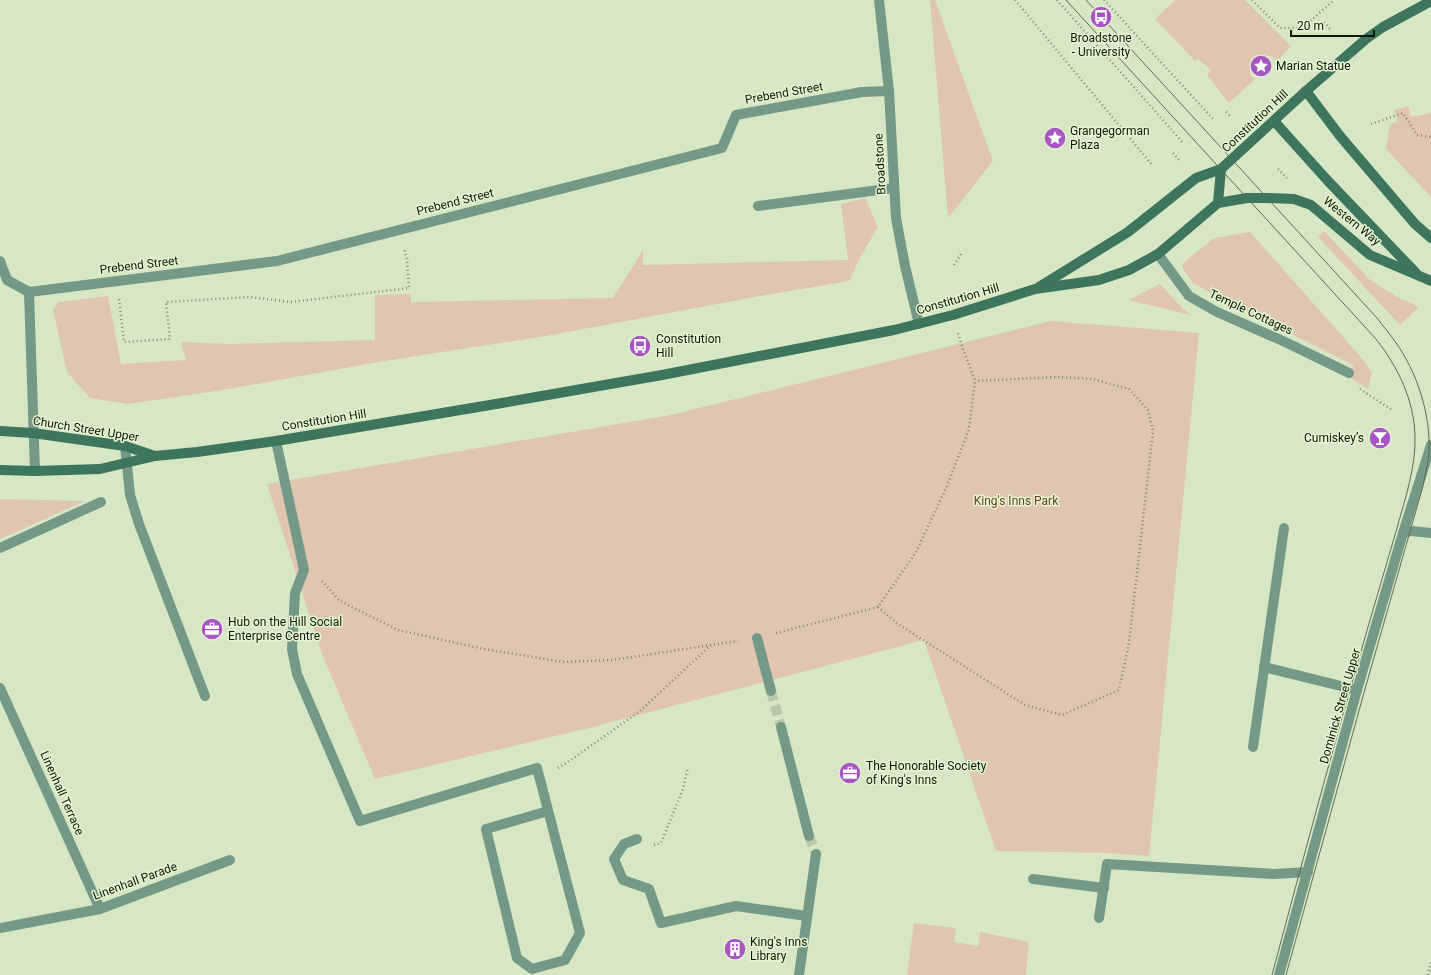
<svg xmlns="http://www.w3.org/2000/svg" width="1431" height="975" viewBox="0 0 1431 975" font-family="Roboto,sans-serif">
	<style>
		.green { fill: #e0c5b0 }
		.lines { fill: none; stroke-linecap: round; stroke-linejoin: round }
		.pedestrian-tunnel { stroke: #b9c8a9; stroke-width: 10; stroke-dasharray: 10 5; stroke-linecap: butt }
		.path { stroke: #808b73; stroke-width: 2.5; stroke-dasharray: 1 3; stroke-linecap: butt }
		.service { stroke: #749986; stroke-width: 10 }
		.pedestrian { stroke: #749986; stroke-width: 10 }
		.minor { stroke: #749986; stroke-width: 10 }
		.tertiary { stroke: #749986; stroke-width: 10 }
		.secondary { stroke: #3d765c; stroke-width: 10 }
		.tram { stroke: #616b56; stroke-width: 1 }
		.labels { text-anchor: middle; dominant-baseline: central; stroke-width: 3; stroke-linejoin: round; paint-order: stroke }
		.poi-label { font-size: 12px; fill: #11160a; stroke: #e4f5d2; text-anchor: start }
		.street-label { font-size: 12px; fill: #11160a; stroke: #e4f5d2 }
		.park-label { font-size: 12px; fill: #6d421c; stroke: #e4f5d2 }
	</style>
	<rect width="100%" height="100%" fill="#d7e7c5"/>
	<g class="green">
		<path d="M 930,0 L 935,0 L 993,161 L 948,218 Z"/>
		<path d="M 1175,0 L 1245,0 L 1291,46 L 1277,61 L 1271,56 L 1264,56 L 1257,61 L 1251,67 L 1250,74 L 1254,80 L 1229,103 L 1207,75 L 1211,70 L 1198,59 L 1195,61 L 1155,19 Z"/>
		<path d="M 1408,106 L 1411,117 L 1431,113 L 1431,197 L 1386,149 L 1390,124 L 1398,121 L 1394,110 Z"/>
		<path d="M 865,198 L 878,227 L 861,256 L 849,281 L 766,295 L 546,336 L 378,362 L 223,390 L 128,404 L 90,398 L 67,372 L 53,310 L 59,302 L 108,296 L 121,364 L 186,360 L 181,342 L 229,344 L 375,340 L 375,295 L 411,294 L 411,302 L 613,298 L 643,250 L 643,265 L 848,260 L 841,204 Z"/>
		<path d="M 1324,231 L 1370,280 L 1397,297 L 1419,307 L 1400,325 L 1318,237 Z"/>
		<path d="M 1250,232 L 1360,356 L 1372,372 L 1368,389 L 1351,378 L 1353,365 L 1222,299 L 1193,283 L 1183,269 L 1183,263 L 1214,238 Z"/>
		<path d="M 1160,284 L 1182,308 L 1191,315 L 1128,300 Z"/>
		<path d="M 1051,321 L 1199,333 L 1149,856 L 1108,853 L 996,851 L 924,640 L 589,728 L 375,779 L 322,654 L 267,484 L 671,415 Z"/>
		<path d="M 0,499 L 85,501 L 0,539 Z"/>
		<path d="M 914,923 L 956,928 L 954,942 L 978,946 L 980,932 L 1029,942 L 1026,975 L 907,975 Z"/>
	</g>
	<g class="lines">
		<g class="pedestrian-tunnel">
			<path d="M 771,691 L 781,727"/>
			<path d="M 809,836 L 816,854"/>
		</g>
		<g class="path">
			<path d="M 1015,0 L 1153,166"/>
			<path d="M 1057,0 L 1184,144"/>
			<path d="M 1104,0 L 1214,120"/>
			<path d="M 1252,0 L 1280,28 L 1298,28 L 1309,22 L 1334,0"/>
			<path d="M 1324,22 L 1330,29"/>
			<path d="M 1226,112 L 1231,117"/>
			<path d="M 1371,124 L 1403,113 L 1417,135 L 1431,137"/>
			<path d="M 1173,153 L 1181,162"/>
			<path d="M 1278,169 L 1287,178"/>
			<path d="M 954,265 L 961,254"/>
			<path d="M 119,299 L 124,342 L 170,339 L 166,302 L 250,297 L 291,302 L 409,288 L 407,260 L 404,248"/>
			<path d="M 1360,389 L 1392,410"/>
			<path d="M 322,581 L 340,601 L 398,630 L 484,649 L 563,662 L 612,660 L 738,641"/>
			<path d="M 878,607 L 898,624 L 1025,705 L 1062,715 L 1119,690 L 1129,643 L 1153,431 L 1148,410 L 1129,389 L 1093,379 L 1056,377 L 975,381"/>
			<path d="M 776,633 L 878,607 L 916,552 L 947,486 L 969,429 L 975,381 L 963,349 L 958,333"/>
			<path d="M 558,768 L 568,762 L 640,711 L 711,645"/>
			<path d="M 654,845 L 661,843 L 683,789 L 688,767"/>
			<path d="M 1428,975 L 1431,962"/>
		</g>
		<g class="service">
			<path d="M 758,206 L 894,188"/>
			<path d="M 166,275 L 277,261 L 722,148 L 736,115 L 862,92 L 889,91"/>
			<path d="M 276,441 L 304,570 L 295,593 L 292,649 L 297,674 L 360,821 L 537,768 L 580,933 L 565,960 L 532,969 L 517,958 L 486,829 L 548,811"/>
			<path d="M 125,446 L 130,495 L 139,524 L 205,696"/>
			<path d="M 1264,667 L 1357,690"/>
			<path d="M 1253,747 L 1284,528"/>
			<path d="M 637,839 L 624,844 L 614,859 L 623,880 L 649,889 L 661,923 L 736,906 L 807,916"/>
			<path d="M 1033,879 L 1104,888"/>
			<path d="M 1099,918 L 1107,864 L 1274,874 L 1308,872"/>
		</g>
		<g class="pedestrian">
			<path d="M 757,638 L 771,691"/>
			<path d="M 781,727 L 809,836"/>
		</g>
		<g class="minor">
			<path d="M 879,0 L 889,91 L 896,218 L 905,266 L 919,324"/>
			<path d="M 1158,254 L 1189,296 L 1217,312 L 1283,341 L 1349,373"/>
			<path d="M 0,261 L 7,280 L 29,292 L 35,471"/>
			<path d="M 29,292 L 166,275"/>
			<path d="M 1403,533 L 1411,531 L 1431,533"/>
			<path d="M 0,548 L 101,502"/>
			<path d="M 0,688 L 100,909"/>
			<path d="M 0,928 L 100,909 L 230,860"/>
			<path d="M 799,975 L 816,854"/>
		</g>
		<path class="tertiary" d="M 1279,975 L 1357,690 L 1403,533 L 1431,445"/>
		<g class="secondary">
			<path d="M 1306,91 L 1340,136 L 1415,224 L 1431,238"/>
			<path d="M 1274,121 L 1328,181 L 1416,273"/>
			<path d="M 1218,203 L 1247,198 L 1267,198 L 1294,199 L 1311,205 L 1370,255 L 1431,281"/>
			<path d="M 1039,287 L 1128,232 L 1196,178 L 1221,169 L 1306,91 L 1366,39 L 1383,27 L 1431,1"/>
			<path d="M 0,431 L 33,433 L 125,446 L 155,456"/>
			<path d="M 0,470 L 35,471 L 100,469 L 155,456 L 197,452 L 276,441 L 496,404 L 662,375 L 894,330 L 953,315 L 1035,289 L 1099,280 L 1129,270 L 1158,254 L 1218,203 L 1221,169"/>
		</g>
		<g class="tram">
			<path d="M 1066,0 L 1376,339 C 1398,367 1414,400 1415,436 C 1416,467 1405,499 1397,528 C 1387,561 1378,594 1368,627 C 1334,743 1303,859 1272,975"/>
			<path d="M 1086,0 L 1377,318 C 1383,326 1389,333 1394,340 C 1417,371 1431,415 1429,453 C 1428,464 1425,475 1423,486 L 1365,689 L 1286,975"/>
		</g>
	</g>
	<defs>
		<g id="bus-disc" transform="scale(1.15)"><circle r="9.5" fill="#a956c5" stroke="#e4f5d2"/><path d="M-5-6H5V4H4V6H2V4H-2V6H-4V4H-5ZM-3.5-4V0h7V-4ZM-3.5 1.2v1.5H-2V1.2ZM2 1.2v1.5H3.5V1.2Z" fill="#fff"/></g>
		<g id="sight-disc" transform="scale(1.15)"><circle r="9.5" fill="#a956c5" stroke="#e4f5d2"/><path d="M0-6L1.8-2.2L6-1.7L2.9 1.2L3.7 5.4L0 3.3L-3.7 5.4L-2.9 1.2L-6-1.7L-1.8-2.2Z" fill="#fff"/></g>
		<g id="bar-disc" transform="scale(1.15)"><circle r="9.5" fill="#a956c5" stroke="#e4f5d2"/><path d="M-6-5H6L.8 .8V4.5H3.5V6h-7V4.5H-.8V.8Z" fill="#fff"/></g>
		<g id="office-disc" transform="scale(1.15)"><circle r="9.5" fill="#a956c5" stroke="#e4f5d2"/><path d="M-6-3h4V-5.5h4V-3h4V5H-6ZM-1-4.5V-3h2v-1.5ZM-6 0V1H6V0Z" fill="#fff"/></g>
		<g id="building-disc" transform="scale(1.15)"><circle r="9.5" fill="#a956c5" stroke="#e4f5d2"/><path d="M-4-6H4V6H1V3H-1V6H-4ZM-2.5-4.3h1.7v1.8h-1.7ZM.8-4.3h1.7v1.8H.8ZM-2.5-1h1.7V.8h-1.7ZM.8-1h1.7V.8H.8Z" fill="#fff"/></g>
	</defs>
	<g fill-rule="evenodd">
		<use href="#bus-disc" x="1101" y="17"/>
		<use href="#sight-disc" x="1261" y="66"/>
		<use href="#sight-disc" x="1055" y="138"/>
		<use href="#bus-disc" x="640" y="346"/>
		<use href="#bar-disc" x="1380" y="438"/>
		<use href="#office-disc" x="212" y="629"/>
		<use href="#office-disc" x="850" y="773"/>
		<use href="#building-disc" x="735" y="949"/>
	</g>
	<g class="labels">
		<g class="poi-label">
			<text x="1101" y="38" text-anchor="middle">Broadstone<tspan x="1101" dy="14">- University</tspan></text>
			<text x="1276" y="66">Marian Statue</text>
			<text x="1070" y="131">Grangegorman<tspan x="1070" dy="14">Plaza</tspan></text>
			<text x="656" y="339">Constitution<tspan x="656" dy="14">Hill</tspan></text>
			<text x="1364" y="438" text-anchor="end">Cumiskey’s</text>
			<text x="228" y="622">Hub on the Hill Social<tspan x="228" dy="14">Enterprise Centre</tspan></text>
			<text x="866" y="766">The Honorable Society<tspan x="866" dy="14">of King's Inns</tspan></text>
			<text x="750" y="942">King's Inns<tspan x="750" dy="14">Library</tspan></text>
		</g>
		<g class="street-label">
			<text transform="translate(784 93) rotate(-10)">Prebend Street</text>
			<text transform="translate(1255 121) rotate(-43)">Constitution Hill</text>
			<text transform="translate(880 164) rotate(-93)">Broadstone</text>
			<text transform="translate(455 202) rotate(-14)">Prebend Street</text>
			<text transform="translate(1352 221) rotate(39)">Western Way</text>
			<text transform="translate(139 265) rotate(-7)">Prebend Street</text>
			<text transform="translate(958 299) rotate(-16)">Constitution Hill</text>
			<text transform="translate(1251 312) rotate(25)">Temple Cottages</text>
			<text transform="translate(324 420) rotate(-9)">Constitution Hill</text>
			<text transform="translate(86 429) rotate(9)">Church Street Upper</text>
			<text transform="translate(1340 706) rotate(-74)">Dominick Street Upper</text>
			<text transform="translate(62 793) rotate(66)">Linenhall Terrace</text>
			<text transform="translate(135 881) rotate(-20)">Linenhall Parade</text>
		</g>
		<g class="park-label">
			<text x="1016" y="501">King's Inns Park</text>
		</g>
	</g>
	<path d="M1291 30v6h83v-6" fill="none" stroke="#11160a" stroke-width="2"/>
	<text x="1297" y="30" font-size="12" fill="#11160a" stroke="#e4f5d2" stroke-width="3" paint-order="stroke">20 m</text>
</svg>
